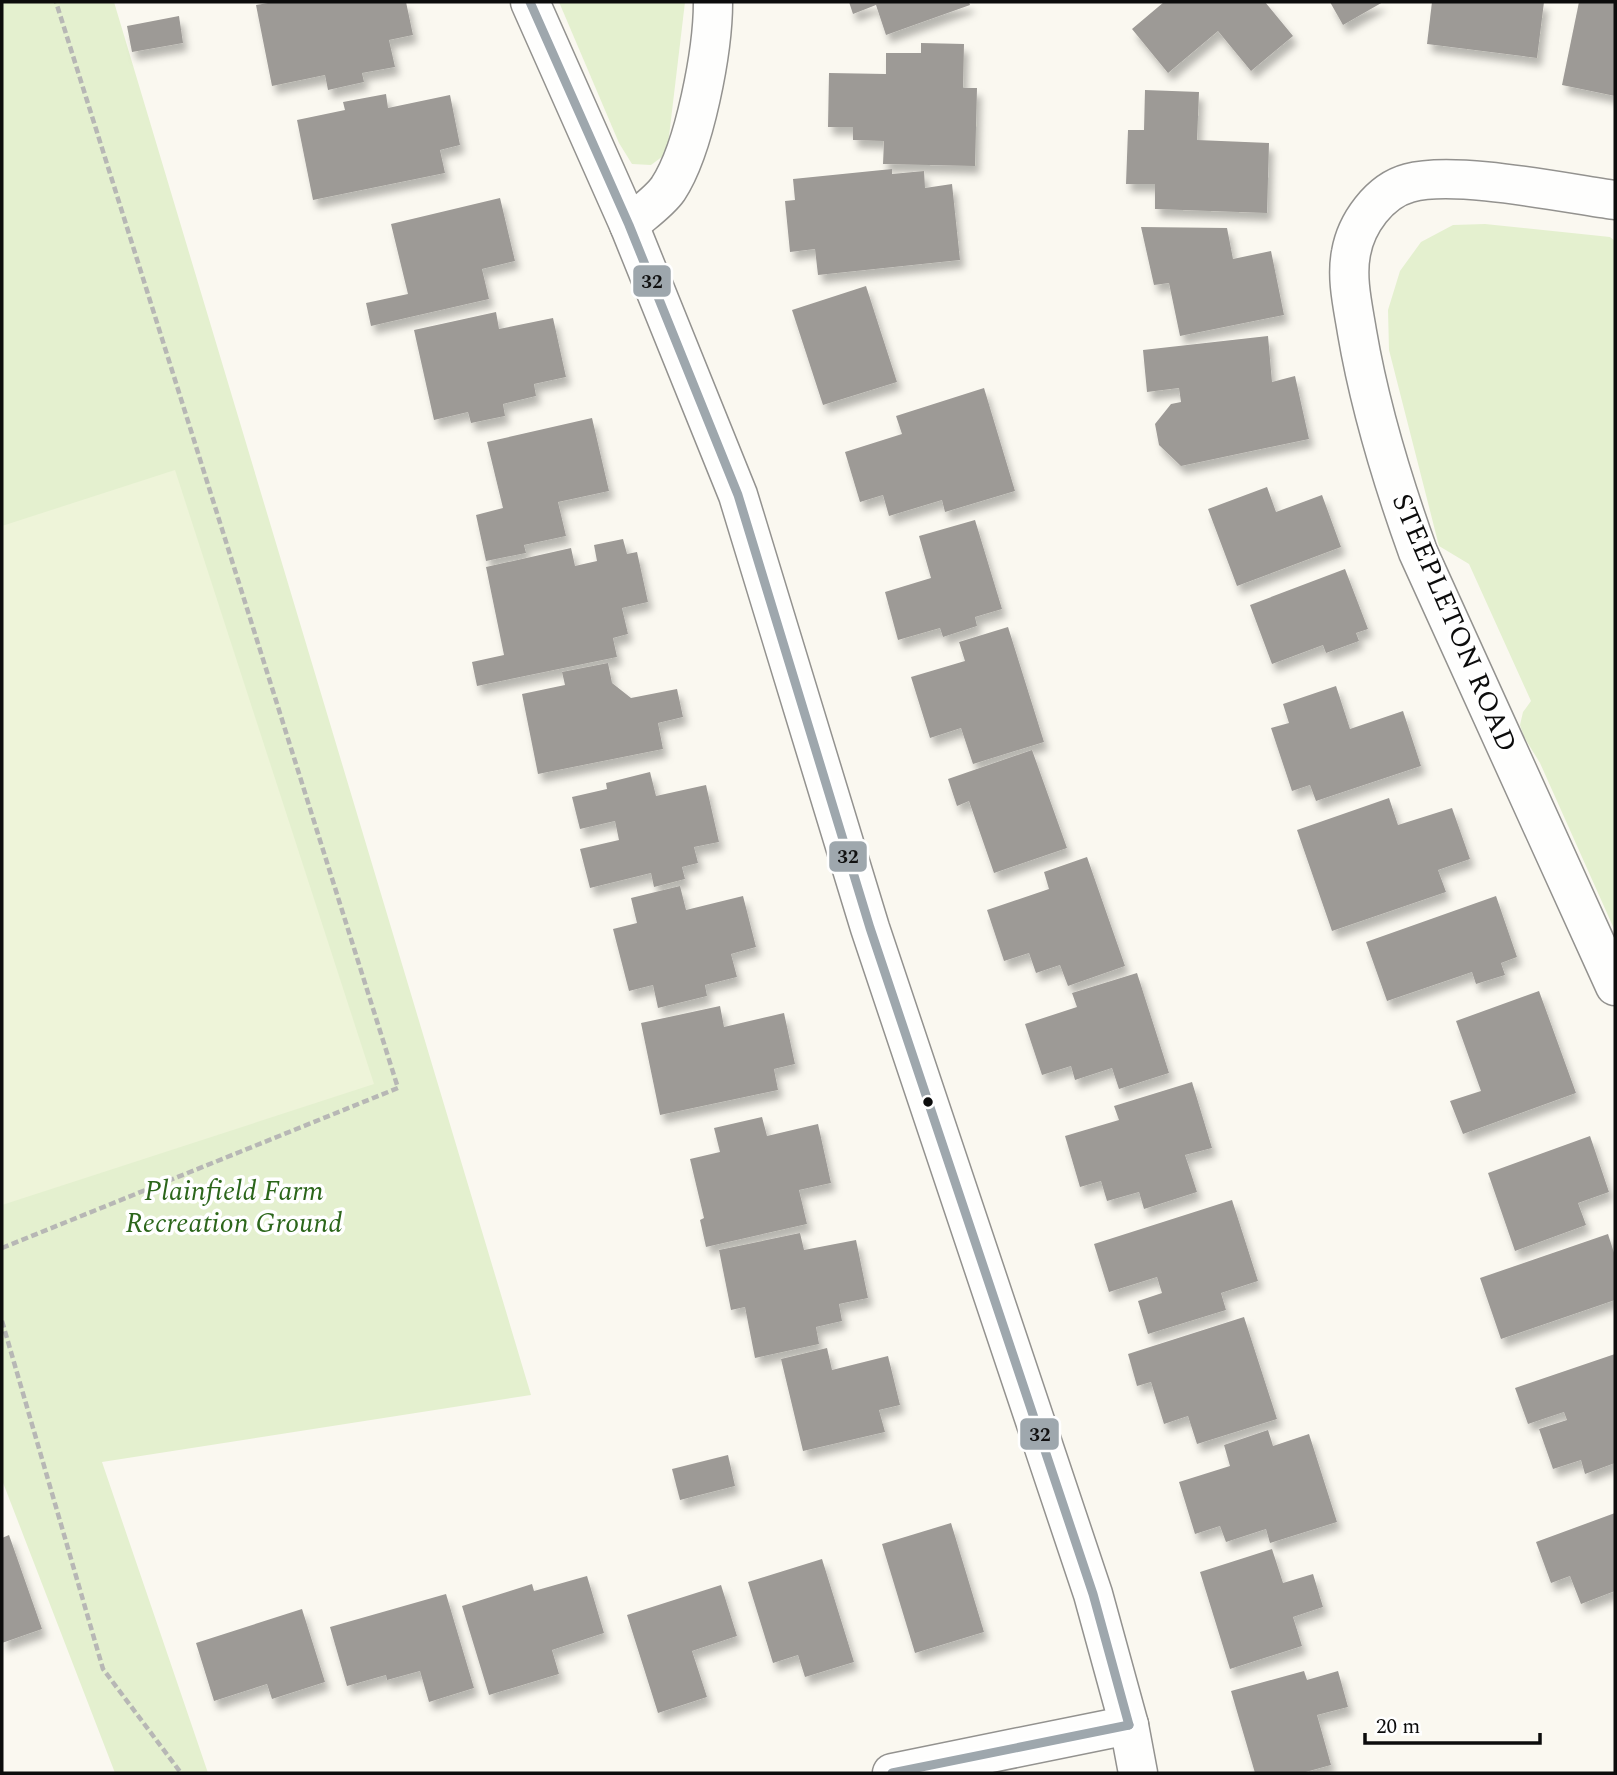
<svg xmlns="http://www.w3.org/2000/svg" width="1617" height="1775" viewBox="0 0 1617 1775" font-family="Spectral,serif">
	<style>
		.green { fill: #e4f0cf }
		.pitch { fill: #eef4d9 }
		.building { fill: #9d9a96; filter: url(#shadow) }
		.lines { fill: none; stroke-linecap: round; stroke-linejoin: round }
		.street-casing { stroke: #93928f; stroke-width: 41 }
		.path { stroke: #b7b7b5; stroke-width: 4.5; stroke-dasharray: 7 3.5; stroke-linecap: butt }
		.street { stroke: #fefefd; stroke-width: 38 }
		.bus-1-casing { stroke: #fff; stroke-width: 14 }
		.bus-1 { stroke: #9ea7ad; stroke-width: 9 }
		.bus-dot { fill: #0c0c0c; stroke: #fff; stroke-width: 2.5 }
		.labels { text-anchor: middle; dominant-baseline: central; stroke-width: 7; stroke-linejoin: round; paint-order: stroke }
		.street-label { font-size: 28px; fill: #0c0c0c; stroke: #fff }
		.park-label { font-size: 28px; font-style: italic; fill: #2c661b; stroke: #fff }
		.line-badge { stroke: #fff; stroke-width: 2.5 }
		.pale-badge-label { font-size: 19px; text-anchor: middle; font-weight: bold; fill: #111 }
	</style>
	<defs>
		<filter id="shadow"><feDropShadow dx="4.5" dy="8" stdDeviation="3.5" flood-color="#0004"/></filter>
	</defs>
	<rect width="100%" height="100%" fill="#faf8f0"/>
	<g class="green">
		<path d="M 2,2 L 114,2 L 531,1395 L 102,1462 L 208,1773 L 115,1773 L 2,1480 Z"/>
		<path d="M 559,2 L 685,2 L 667,153 L 651,165 L 632,164 L 619,143 Z"/>
		<path d="M 1485,224 L 1610,237 L 1615,241 L 1615,931 L 1540,763 L 1524,737 L 1520,725 L 1523,712 L 1531,701 L 1469,564 L 1439,546 L 1389,350 L 1388,310 L 1400,271 L 1421,242 L 1453,225 Z"/>
	</g>
	<path class="pitch" d="M 175,470 L 374,1084 L 2,1205 L 2,526 Z"/>
	<g class="building">
		<path d="M 274,2 L 406,2 L 413,35 L 389,40 L 395,67 L 362,73 L 364,82 L 328,90 L 325,75 L 272,86 L 256,5 Z"/>
		<path d="M 849,2 L 969,2 L 970,5 L 886,35 L 876,5 L 853,14 Z"/>
		<path d="M 1164,2 L 1265,2 L 1293,36 L 1251,71 L 1218,31 L 1168,73 L 1132,29 Z"/>
		<path d="M 1330,2 L 1383,2 L 1343,25 Z"/>
		<path d="M 1432,2 L 1544,2 L 1537,58 L 1427,44 Z"/>
		<path d="M 1579,2 L 1615,2 L 1615,96 L 1562,85 Z"/>
		<path d="M 179,16 L 183,43 L 132,52 L 127,26 Z"/>
		<path d="M 921,43 L 964,44 L 963,88 L 977,88 L 975,166 L 883,164 L 884,141 L 853,140 L 853,127 L 828,127 L 829,73 L 886,74 L 886,53 L 921,53 Z"/>
		<path d="M 1145,90 L 1199,92 L 1197,140 L 1269,143 L 1267,213 L 1155,209 L 1155,184 L 1126,184 L 1128,130 L 1144,130 Z"/>
		<path d="M 386,94 L 388,108 L 450,95 L 460,145 L 440,150 L 445,173 L 313,200 L 297,120 L 345,110 L 343,102 Z"/>
		<path d="M 892,169 L 892,174 L 924,171 L 925,188 L 952,184 L 960,260 L 818,275 L 815,249 L 790,252 L 785,201 L 795,200 L 793,179 Z"/>
		<path d="M 500,198 L 515,261 L 482,269 L 489,299 L 371,326 L 366,303 L 408,294 L 391,224 Z"/>
		<path d="M 1141,227 L 1227,228 L 1233,259 L 1271,251 L 1284,315 L 1180,336 L 1169,283 L 1154,285 Z"/>
		<path d="M 866,286 L 897,382 L 823,405 L 792,310 Z"/>
		<path d="M 496,312 L 499,329 L 553,318 L 566,377 L 534,384 L 536,396 L 503,404 L 505,416 L 471,423 L 468,412 L 434,420 L 414,330 Z"/>
		<path d="M 1268,336 L 1272,382 L 1295,376 L 1309,439 L 1181,466 L 1159,445 L 1155,424 L 1171,404 L 1181,402 L 1179,388 L 1147,392 L 1143,350 Z"/>
		<path d="M 984,388 L 1015,491 L 945,512 L 942,500 L 889,516 L 883,495 L 860,502 L 845,452 L 902,434 L 896,416 Z"/>
		<path d="M 592,418 L 609,491 L 558,502 L 566,536 L 524,545 L 526,553 L 486,561 L 476,515 L 503,508 L 487,442 Z"/>
		<path d="M 1267,487 L 1276,512 L 1322,495 L 1341,547 L 1237,586 L 1208,509 Z"/>
		<path d="M 975,520 L 1002,609 L 975,617 L 977,626 L 943,637 L 940,628 L 898,640 L 885,592 L 931,578 L 919,536 Z"/>
		<path d="M 623,539 L 627,554 L 637,552 L 648,602 L 622,608 L 628,634 L 613,638 L 617,657 L 477,686 L 472,662 L 504,655 L 486,567 L 571,548 L 575,566 L 597,561 L 594,545 Z"/>
		<path d="M 1345,569 L 1368,629 L 1356,633 L 1359,641 L 1326,653 L 1323,645 L 1272,664 L 1250,605 Z"/>
		<path d="M 1008,627 L 1044,742 L 973,764 L 961,728 L 930,738 L 911,677 L 965,661 L 959,642 Z"/>
		<path d="M 608,663 L 612,683 L 631,698 L 677,689 L 683,717 L 658,723 L 663,749 L 538,774 L 522,694 L 565,685 L 562,672 Z"/>
		<path d="M 1336,686 L 1350,729 L 1403,711 L 1421,766 L 1316,801 L 1310,785 L 1292,791 L 1271,728 L 1289,723 L 1283,704 Z"/>
		<path d="M 1032,750 L 1067,848 L 994,873 L 969,801 L 957,806 L 948,779 Z"/>
		<path d="M 650,772 L 656,796 L 706,785 L 719,842 L 694,847 L 698,863 L 682,867 L 685,879 L 654,887 L 651,873 L 590,888 L 580,849 L 619,840 L 615,821 L 580,829 L 572,797 L 607,789 L 606,783 Z"/>
		<path d="M 1389,798 L 1398,825 L 1452,808 L 1470,859 L 1438,870 L 1446,892 L 1332,931 L 1297,830 Z"/>
		<path d="M 1087,857 L 1125,966 L 1068,986 L 1060,965 L 1036,973 L 1029,953 L 1004,961 L 987,910 L 1049,889 L 1044,872 Z"/>
		<path d="M 680,886 L 686,910 L 743,896 L 756,947 L 731,954 L 737,977 L 705,985 L 707,996 L 658,1008 L 653,985 L 629,991 L 613,929 L 637,923 L 631,898 Z"/>
		<path d="M 1496,896 L 1517,957 L 1501,963 L 1505,975 L 1476,984 L 1472,972 L 1387,1001 L 1366,942 Z"/>
		<path d="M 1137,973 L 1169,1073 L 1119,1089 L 1112,1068 L 1075,1080 L 1071,1066 L 1042,1075 L 1025,1024 L 1077,1007 L 1072,993 Z"/>
		<path d="M 1539,991 L 1576,1093 L 1463,1134 L 1450,1101 L 1481,1091 L 1456,1021 Z"/>
		<path d="M 720,1006 L 724,1027 L 784,1013 L 795,1064 L 774,1069 L 778,1090 L 660,1115 L 641,1023 Z"/>
		<path d="M 1192,1082 L 1212,1148 L 1185,1155 L 1197,1192 L 1144,1209 L 1139,1192 L 1107,1201 L 1101,1181 L 1080,1187 L 1065,1136 L 1119,1120 L 1114,1106 Z"/>
		<path d="M 762,1117 L 767,1136 L 818,1124 L 831,1183 L 799,1190 L 807,1224 L 706,1247 L 700,1220 L 704,1218 L 690,1159 L 720,1152 L 714,1128 Z"/>
		<path d="M 1590,1136 L 1609,1192 L 1578,1203 L 1586,1225 L 1515,1251 L 1488,1173 Z"/>
		<path d="M 1232,1200 L 1258,1281 L 1221,1293 L 1226,1310 L 1148,1334 L 1138,1301 L 1162,1293 L 1157,1277 L 1109,1292 L 1094,1244 Z"/>
		<path d="M 800,1233 L 804,1250 L 856,1240 L 868,1298 L 839,1304 L 842,1321 L 816,1327 L 819,1344 L 755,1358 L 745,1307 L 731,1310 L 719,1250 Z"/>
		<path d="M 1608,1234 L 1615,1256 L 1615,1300 L 1501,1339 L 1480,1278 Z"/>
		<path d="M 1244,1317 L 1277,1419 L 1197,1444 L 1188,1416 L 1164,1424 L 1151,1382 L 1137,1386 L 1128,1354 Z"/>
		<path d="M 827,1348 L 832,1370 L 888,1356 L 900,1405 L 879,1410 L 885,1432 L 803,1451 L 781,1359 Z"/>
		<path d="M 1615,1354 L 1615,1463 L 1585,1474 L 1581,1460 L 1553,1469 L 1539,1429 L 1567,1420 L 1564,1412 L 1528,1424 L 1515,1388 Z"/>
		<path d="M 1268,1430 L 1273,1446 L 1309,1434 L 1337,1522 L 1270,1543 L 1266,1529 L 1226,1542 L 1220,1526 L 1195,1534 L 1179,1482 L 1230,1466 L 1224,1445 Z"/>
		<path d="M 728,1455 L 735,1486 L 680,1500 L 672,1469 Z"/>
		<path d="M 1615,1513 L 1615,1591 L 1581,1604 L 1570,1576 L 1551,1583 L 1536,1542 Z"/>
		<path d="M 951,1523 L 984,1632 L 915,1653 L 882,1544 Z"/>
		<path d="M 9,1535 L 42,1629 L 2,1643 L 2,1538 Z"/>
		<path d="M 1272,1549 L 1283,1583 L 1313,1574 L 1323,1607 L 1293,1617 L 1302,1646 L 1230,1669 L 1200,1572 Z"/>
		<path d="M 822,1559 L 854,1662 L 805,1677 L 798,1655 L 773,1663 L 748,1582 Z"/>
		<path d="M 587,1576 L 604,1633 L 552,1650 L 559,1674 L 489,1695 L 462,1606 L 532,1584 L 534,1591 Z"/>
		<path d="M 721,1585 L 737,1636 L 692,1651 L 707,1697 L 658,1713 L 627,1615 Z"/>
		<path d="M 446,1594 L 474,1688 L 429,1702 L 420,1671 L 387,1680 L 386,1675 L 347,1686 L 330,1627 Z"/>
		<path d="M 302,1609 L 325,1682 L 272,1699 L 267,1684 L 214,1701 L 196,1643 Z"/>
		<path d="M 1304,1671 L 1307,1680 L 1338,1671 L 1348,1707 L 1317,1715 L 1331,1765 L 1302,1773 L 1255,1773 L 1231,1691 Z"/>
	</g>
	<g class="lines">
		<g class="street-casing">
			<g id="street">
				<path d="M 530,2 L 629,225 L 738,495 L 870,928 L 1093,1594 L 1129,1725 L 1138,1773"/>
				<path d="M 1615,200 C 1564,193 1455,170 1409,183 C 1379,191 1356,224 1351,253 C 1346,278 1353,307 1357,332 C 1370,408 1392,480 1418,552 L 1615,986"/>
				<path d="M 629,225 C 641,214 659,202 668,189 C 695,148 713,50 713,2"/>
				<path d="M 892,1773 L 1129,1725"/>
			</g>
		</g>
		<g class="path">
			<path d="M 2,1248 L 398,1088 L 56,2"/>
			<path d="M 2,1321 L 103,1669 L 181,1773"/>
		</g>
		<use href="#street" class="street"/>
		<g class="bus-1-casing">
			<g id="bus-1">
				<path d="M 530,2 L 629,225 L 738,495 L 870,928 L 1093,1594 L 1129,1725"/>
				<path d="M 892,1773 L 1129,1725"/>
			</g>
		</g>
		<use href="#bus-1" class="bus-1"/>
	</g>
	<circle class="bus-dot" cx="928" cy="1102" r="6"/>
	<g class="labels">
		<g class="street-label">
			<text transform="translate(1454 623) rotate(67)">STEEPLETON ROAD</text>
		</g>
		<g class="park-label">
			<text x="234" y="1191">Plainfield Farm<tspan x="234" dy="32">Recreation Ground</tspan></text>
		</g>
	</g>
	<g class="line-badge">
		<rect x="632" y="264" width="40" height="34" rx="7" fill="#9ea7ad"/>
		<rect x="828" y="840" width="40" height="33" rx="7" fill="#9ea7ad"/>
		<rect x="1019" y="1417" width="41" height="34" rx="7" fill="#9ea7ad"/>
	</g>
	<g class="pale-badge-label">
		<text x="652" y="288">32</text>
		<text x="848" y="863">32</text>
		<text x="1040" y="1441">32</text>
	</g>
	<rect width="1617" height="1775" fill="none" stroke="#0c0c0c" stroke-width="7"/>
	<path d="M1365 1733v10h175v-10" fill="none" stroke="#0c0c0c" stroke-width="3.5"/>
	<text x="1376" y="1733" font-size="21" fill="#0c0c0c" stroke="#ffffff" stroke-width="5" paint-order="stroke">20 m</text>
</svg>
